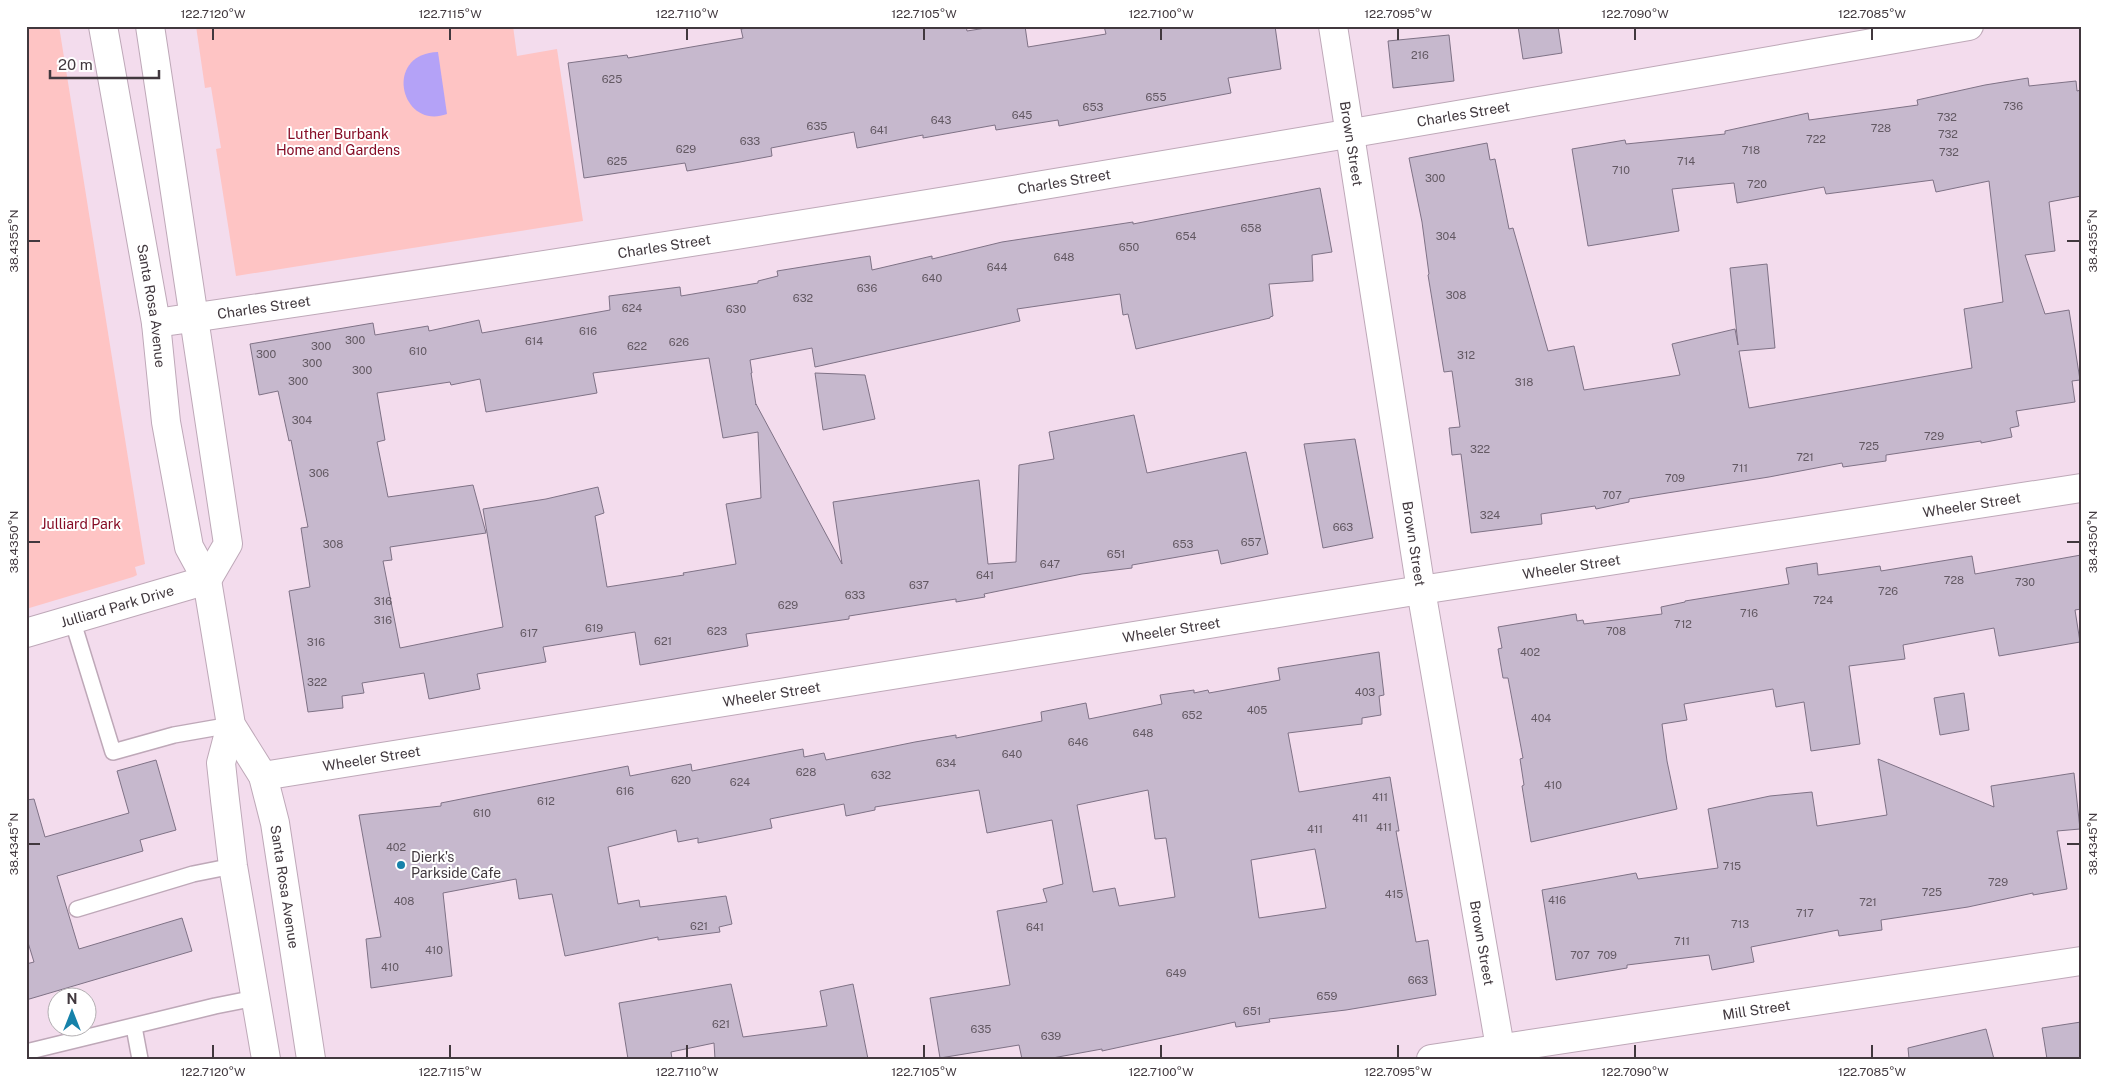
<svg xmlns="http://www.w3.org/2000/svg" width="2107" height="1085" viewBox="0 0 2107 1085" font-family="'Public Sans',sans-serif">
	<style>
		.green { fill: #fec4c4 }
		.water { fill: #b4a2f7 }
		.building { fill: #c6b8cd; stroke: #7f7286; fill-rule: evenodd }
		.lines { fill: none; stroke-linecap: round; stroke-linejoin: round }
		.service-casing { stroke: #bea8b8; stroke-width: 18 }
		.minor-casing { stroke: #bea8b8; stroke-width: 30 }
		.secondary-casing { stroke: #bea8b8; stroke-width: 30 }
		.service { stroke: #fff; stroke-width: 15 }
		.minor { stroke: #fff; stroke-width: 28 }
		.secondary { stroke: #fff; stroke-width: 28 }
		.ticks { fill: none; stroke: #41383e; stroke-width: 2 }
		.poi-dot { fill: #1682aa; stroke: #fff; stroke-width: 2 }
		.labels { text-anchor: middle; dominant-baseline: central; stroke-width: 4; stroke-linejoin: round; paint-order: stroke }
		.number-label { font-size: 11px; fill: #625862 }
		.street-label { font-size: 14px; fill: #41383e; stroke: #fff }
		.park-label { font-size: 14px; fill: #860d26; stroke: #fff }
		.poi-label { font-size: 14px; fill: #41383e; stroke: #fff; text-anchor: start }
		.neatline { fill: none; stroke: #41383e; stroke-width: 2 }
		.ticks-label { font-size: 12px; text-anchor: middle; fill: #41383e }
	</style>
	<rect width="100%" height="100%" fill="#f3dced"/>
	<g class="green">
		<path d="M 26,26 L 59,26 L 145,564 L 135,567 L 137,575 L 133,577 L 26,609 Z"/>
		<path d="M 196,26 L 513,26 L 517,56 L 557,49 L 583,221 L 236,276 L 216,149 L 221,148 L 211,87 L 205,88 Z"/>
	</g>
	<path class="water" d="M 438,52 L 447,114 C 401,131 382,54 438,52 Z"/>
	<g class="building">
		<path d="M 758,26 L 966,26 L 967,31 L 998,26 L 1025,26 L 1028,47 L 1106,34 L 1104,26 L 1275,26 L 1281,69 L 1228,78 L 1231,93 L 1059,126 L 1058,120 L 996,130 L 995,125 L 923,138 L 923,135 L 857,148 L 854,132 L 771,148 L 772,156 L 740,162 L 687,171 L 685,163 L 584,178 L 568,63 L 627,55 L 628,58 L 743,38 L 741,29 Z"/>
		<path d="M 1518,26 L 1558,26 L 1562,53 L 1523,59 Z"/>
		<path d="M 1449,35 L 1454,81 L 1393,88 L 1388,41 Z"/>
		<path d="M 2028,78 L 2029,86 L 2076,81 L 2077,91 L 2081,90 L 2081,196 L 2049,202 L 2055,251 L 2025,255 L 2045,314 L 2069,310 L 2080,380 L 2072,381 L 2075,402 L 2016,411 L 2019,426 L 2010,428 L 2012,437 L 1981,443 L 1981,441 L 1886,455 L 1886,461 L 1843,467 L 1842,463 L 1769,477 L 1629,499 L 1629,502 L 1596,509 L 1595,506 L 1541,514 L 1542,524 L 1471,533 L 1461,454 L 1452,455 L 1449,428 L 1460,427 L 1452,371 L 1444,372 L 1428,275 L 1429,274 L 1422,222 L 1409,158 L 1487,143 L 1490,160 L 1495,159 L 1509,229 L 1513,228 L 1548,351 L 1574,346 L 1584,390 L 1680,375 L 1672,344 L 1735,329 L 1738,345 L 1730,268 L 1767,264 L 1775,348 L 1739,351 L 1749,408 L 1972,368 L 1964,309 L 2003,302 L 1989,181 L 1936,192 L 1933,180 L 1826,194 L 1824,187 L 1737,203 L 1734,183 L 1672,189 L 1679,231 L 1588,246 L 1572,149 L 1625,140 L 1626,144 L 1725,134 L 1725,131 L 1808,113 L 1809,120 L 1918,105 L 1917,100 L 1985,85 Z"/>
		<path d="M 1320,188 L 1332,252 L 1312,255 L 1313,281 L 1269,284 L 1273,316 L 1270,317 L 1270,318 L 1136,349 L 1128,314 L 1123,315 L 1120,294 L 1017,309 L 1020,321 L 815,367 L 812,348 L 750,360 L 752,373 L 751,373 L 756,405 L 756,404 L 842,564 L 833,502 L 979,480 L 988,564 L 1016,562 L 1019,465 L 1054,459 L 1049,432 L 1134,415 L 1147,473 L 1246,452 L 1268,554 L 1221,564 L 1218,550 L 1132,565 L 1132,568 L 1082,574 L 984,594 L 985,597 L 956,602 L 956,599 L 849,616 L 849,619 L 746,634 L 748,646 L 640,665 L 635,632 L 543,647 L 546,662 L 477,674 L 480,689 L 429,699 L 424,673 L 362,683 L 364,693 L 342,696 L 343,708 L 308,712 L 289,591 L 310,587 L 301,528 L 308,527 L 291,440 L 289,441 L 278,391 L 259,395 L 250,344 L 373,323 L 375,335 L 428,326 L 429,331 L 479,320 L 482,333 L 610,310 L 609,296 L 680,287 L 681,296 L 758,283 L 758,281 L 778,276 L 777,271 L 870,256 L 872,270 L 932,256 L 932,259 L 1002,242 L 1133,222 L 1133,224 ZM 709,358 L 723,438 L 758,432 L 761,498 L 726,504 L 736,564 L 683,573 L 684,575 L 607,587 L 595,516 L 604,513 L 598,487 L 546,499 L 483,509 L 503,627 L 400,648 L 383,561 L 392,560 L 390,547 L 486,533 L 473,485 L 388,497 L 377,442 L 385,440 L 377,393 L 450,382 L 451,385 L 480,379 L 486,412 L 597,393 L 593,373 Z"/>
		<path d="M 815,373 L 865,375 L 875,419 L 823,430 Z"/>
		<path d="M 1355,439 L 1373,538 L 1323,548 L 1304,444 Z"/>
		<path d="M 2081,555 L 2081,609 L 2075,610 L 2080,642 L 1999,656 L 1994,628 L 1903,645 L 1905,659 L 1849,666 L 1860,744 L 1811,751 L 1804,702 L 1776,707 L 1773,689 L 1684,704 L 1687,720 L 1662,724 L 1667,761 L 1677,809 L 1531,842 L 1522,786 L 1524,785 L 1520,759 L 1523,758 L 1508,678 L 1503,678 L 1498,649 L 1502,648 L 1498,627 L 1576,614 L 1577,621 L 1583,620 L 1584,624 L 1662,614 L 1661,607 L 1685,602 L 1685,601 L 1789,584 L 1786,568 L 1817,563 L 1818,575 L 1880,566 L 1881,571 L 1972,556 L 1975,574 Z"/>
		<path d="M 1379,652 L 1384,695 L 1379,696 L 1381,715 L 1362,718 L 1362,724 L 1288,733 L 1299,792 L 1390,777 L 1399,831 L 1396,831 L 1416,942 L 1428,940 L 1436,995 L 1346,1010 L 1269,1019 L 1270,1022 L 1236,1027 L 1235,1022 L 1102,1051 L 1102,1049 L 1047,1059 L 1022,1059 L 1019,1045 L 940,1058 L 930,998 L 1010,985 L 997,911 L 1047,902 L 1043,889 L 1063,884 L 1052,820 L 987,833 L 979,790 L 875,807 L 875,810 L 846,816 L 844,804 L 770,819 L 772,828 L 698,843 L 698,838 L 678,842 L 676,830 L 608,847 L 618,904 L 639,900 L 640,907 L 726,896 L 732,924 L 719,927 L 720,932 L 658,940 L 658,937 L 565,956 L 552,894 L 519,899 L 516,879 L 443,893 L 452,976 L 371,988 L 366,939 L 381,937 L 359,815 L 441,806 L 441,803 L 628,766 L 630,776 L 691,764 L 692,771 L 803,749 L 804,757 L 824,753 L 826,760 L 915,742 L 956,735 L 956,738 L 1042,721 L 1041,712 L 1086,703 L 1089,719 L 1162,704 L 1160,695 L 1194,690 L 1194,693 L 1208,690 L 1209,693 L 1280,680 L 1278,668 ZM 1148,790 L 1155,839 L 1166,838 L 1175,897 L 1119,906 L 1115,888 L 1093,892 L 1077,805 ZM 1315,849 L 1326,908 L 1259,918 L 1251,860 Z"/>
		<path d="M 1964,693 L 1969,730 L 1940,735 L 1934,698 Z"/>
		<path d="M 1878,759 L 1994,807 L 1991,786 L 2074,773 L 2080,829 L 2057,831 L 2067,889 L 2033,895 L 2033,893 L 1968,907 L 1881,920 L 1882,930 L 1839,936 L 1838,930 L 1751,947 L 1754,962 L 1712,970 L 1709,955 L 1627,965 L 1627,968 L 1556,980 L 1542,890 L 1636,873 L 1638,879 L 1718,868 L 1708,809 L 1770,796 L 1812,792 L 1817,826 L 1887,815 Z"/>
		<path d="M 156,760 L 176,830 L 140,840 L 143,851 L 57,876 L 79,949 L 182,918 L 192,951 L 26,1000 L 26,964 L 34,962 L 26,936 L 26,800 L 34,799 L 45,837 L 129,813 L 117,771 Z"/>
		<path d="M 731,984 L 743,1037 L 827,1026 L 820,991 L 853,984 L 868,1059 L 715,1059 L 714,1043 L 671,1052 L 672,1059 L 628,1059 L 619,1003 Z"/>
		<path d="M 2081,1022 L 2081,1059 L 2047,1059 L 2042,1028 Z"/>
		<path d="M 1986,1029 L 1994,1059 L 1909,1059 L 1908,1048 Z"/>
	</g>
	<g class="lines">
		<g class="service-casing">
			<g id="service">
				<path d="M 72,619 L 113,752 L 174,735 L 231,725"/>
				<path d="M 77,909 L 193,874 L 233,866"/>
				<path d="M 134,1027 L 140,1059"/>
				<path d="M 26,1052 L 215,1006 L 255,998"/>
			</g>
		</g>
		<g class="minor-casing">
			<g id="minor">
				<path id="s1" d="M 1333,26 L 1421,590 L 1502,1059"/>
				<path id="s2" d="M 156,323 C 762,236 1366,132 1969,26"/>
				<path id="s3" d="M 26,633 L 207,580"/>
				<path id="s4" d="M 263,776 L 1421,590 L 2081,488"/>
				<path id="s5" d="M 1431,1059 L 2081,961"/>
			</g>
		</g>
		<g class="secondary-casing">
			<g id="secondary">
				<path id="s6" d="M 103,26 L 156,323 L 166,422 L 189,547 L 207,580 L 231,725 L 263,776 L 275,823 L 311,1059"/>
				<path d="M 150,26 L 228,544 L 207,580"/>
				<path d="M 231,725 L 221,763 L 225,800 L 233,866 L 266,1059"/>
			</g>
		</g>
		<use href="#service" class="service"/>
		<use href="#minor" class="minor"/>
		<use href="#secondary" class="secondary"/>
	</g>
	<path class="ticks" d="M 213,28 L 213,40M 450,28 L 450,40M 687,28 L 687,40M 924,28 L 924,40M 1161,28 L 1161,40M 1398,28 L 1398,40M 1635,28 L 1635,40M 1872,28 L 1872,40M 28,241 L 40,241M 2067,241 L 2080,241M 28,542 L 40,542M 2067,542 L 2080,542M 28,844 L 40,844M 2067,844 L 2080,844M 213,1045 L 213,1058M 450,1045 L 450,1058M 687,1045 L 687,1058M 924,1045 L 924,1058M 1161,1045 L 1161,1058M 1398,1045 L 1398,1058M 1635,1045 L 1635,1058M 1872,1045 L 1872,1058"/>
	<circle class="poi-dot" cx="401" cy="865" r="5"/>
	<g class="labels">
		<g class="number-label">
			<text x="1420" y="55">216</text>
			<text x="612" y="79">625</text>
			<text x="1156" y="97">655</text>
			<text x="2013" y="106">736</text>
			<text x="1093" y="107">653</text>
			<text x="1022" y="115">645</text>
			<text x="1947" y="117">732</text>
			<text x="941" y="120">643</text>
			<text x="817" y="126">635</text>
			<text x="1881" y="128">728</text>
			<text x="879" y="130">641</text>
			<text x="1948" y="134">732</text>
			<text x="1816" y="139">722</text>
			<text x="750" y="141">633</text>
			<text x="686" y="149">629</text>
			<text x="1751" y="150">718</text>
			<text x="1949" y="152">732</text>
			<text x="617" y="161">625</text>
			<text x="1686" y="161">714</text>
			<text x="1621" y="170">710</text>
			<text x="1435" y="178">300</text>
			<text x="1757" y="184">720</text>
			<text x="1251" y="228">658</text>
			<text x="1186" y="236">654</text>
			<text x="1446" y="236">304</text>
			<text x="1129" y="247">650</text>
			<text x="1064" y="257">648</text>
			<text x="997" y="267">644</text>
			<text x="932" y="278">640</text>
			<text x="867" y="288">636</text>
			<text x="1456" y="295">308</text>
			<text x="803" y="298">632</text>
			<text x="632" y="308">624</text>
			<text x="736" y="309">630</text>
			<text x="588" y="331">616</text>
			<text x="355" y="340">300</text>
			<text x="534" y="341">614</text>
			<text x="679" y="342">626</text>
			<text x="321" y="346">300</text>
			<text x="637" y="346">622</text>
			<text x="418" y="351">610</text>
			<text x="266" y="354">300</text>
			<text x="1466" y="355">312</text>
			<text x="312" y="363">300</text>
			<text x="362" y="370">300</text>
			<text x="298" y="381">300</text>
			<text x="1524" y="382">318</text>
			<text x="302" y="420">304</text>
			<text x="1934" y="436">729</text>
			<text x="1869" y="446">725</text>
			<text x="1480" y="449">322</text>
			<text x="1805" y="457">721</text>
			<text x="1740" y="468">711</text>
			<text x="319" y="473">306</text>
			<text x="1675" y="478">709</text>
			<text x="1612" y="495">707</text>
			<text x="1490" y="515">324</text>
			<text x="1343" y="527">663</text>
			<text x="1251" y="542">657</text>
			<text x="333" y="544">308</text>
			<text x="1183" y="544">653</text>
			<text x="1116" y="554">651</text>
			<text x="1050" y="564">647</text>
			<text x="985" y="575">641</text>
			<text x="1954" y="580">728</text>
			<text x="2025" y="582">730</text>
			<text x="919" y="585">637</text>
			<text x="1888" y="591">726</text>
			<text x="855" y="595">633</text>
			<text x="1823" y="600">724</text>
			<text x="383" y="601">316</text>
			<text x="788" y="605">629</text>
			<text x="1749" y="613">716</text>
			<text x="383" y="620">316</text>
			<text x="1683" y="624">712</text>
			<text x="594" y="628">619</text>
			<text x="717" y="631">623</text>
			<text x="1616" y="631">708</text>
			<text x="529" y="633">617</text>
			<text x="663" y="641">621</text>
			<text x="316" y="642">316</text>
			<text x="1530" y="652">402</text>
			<text x="317" y="682">322</text>
			<text x="1365" y="692">403</text>
			<text x="1257" y="710">405</text>
			<text x="1192" y="715">652</text>
			<text x="1541" y="718">404</text>
			<text x="1143" y="733">648</text>
			<text x="1078" y="742">646</text>
			<text x="1012" y="754">640</text>
			<text x="946" y="763">634</text>
			<text x="806" y="772">628</text>
			<text x="881" y="775">632</text>
			<text x="681" y="780">620</text>
			<text x="740" y="782">624</text>
			<text x="1553" y="785">410</text>
			<text x="625" y="791">616</text>
			<text x="1380" y="797">411</text>
			<text x="546" y="801">612</text>
			<text x="482" y="813">610</text>
			<text x="1360" y="818">411</text>
			<text x="1384" y="827">411</text>
			<text x="1315" y="829">411</text>
			<text x="396" y="847">402</text>
			<text x="1732" y="866">715</text>
			<text x="1998" y="882">729</text>
			<text x="1932" y="892">725</text>
			<text x="1394" y="894">415</text>
			<text x="1557" y="900">416</text>
			<text x="404" y="901">408</text>
			<text x="1868" y="902">721</text>
			<text x="1805" y="913">717</text>
			<text x="1740" y="924">713</text>
			<text x="699" y="926">621</text>
			<text x="1035" y="927">641</text>
			<text x="1682" y="941">711</text>
			<text x="434" y="950">410</text>
			<text x="1580" y="955">707</text>
			<text x="1607" y="955">709</text>
			<text x="390" y="967">410</text>
			<text x="1176" y="973">649</text>
			<text x="1418" y="980">663</text>
			<text x="1327" y="996">659</text>
			<text x="1252" y="1011">651</text>
			<text x="721" y="1024">621</text>
			<text x="981" y="1029">635</text>
			<text x="1051" y="1036">639</text>
		</g>
		<g class="street-label">
			<text stroke="none"><textPath href="#s2" startOffset="1324">Charles Street</textPath></text>
			<text stroke="none"><textPath href="#s1" startOffset="119">Brown Street</textPath></text>
			<text stroke="none"><textPath href="#s2" startOffset="919">Charles Street</textPath></text>
			<text stroke="none"><textPath href="#s2" startOffset="514">Charles Street</textPath></text>
			<text stroke="none"><textPath href="#s6" startOffset="284">Santa Rosa Avenue</textPath></text>
			<text stroke="none"><textPath href="#s2" startOffset="109">Charles Street</textPath></text>
			<text stroke="none"><textPath href="#s4" startOffset="1730">Wheeler Street</textPath></text>
			<text stroke="none"><textPath href="#s1" startOffset="524">Brown Street</textPath></text>
			<text stroke="none"><textPath href="#s4" startOffset="1325">Wheeler Street</textPath></text>
			<text stroke="none"><textPath href="#s3" startOffset="95">Julliard Park Drive</textPath></text>
			<text stroke="none"><textPath href="#s4" startOffset="920">Wheeler Street</textPath></text>
			<text stroke="none"><textPath href="#s4" startOffset="515">Wheeler Street</textPath></text>
			<text stroke="none"><textPath href="#s4" startOffset="110">Wheeler Street</textPath></text>
			<text stroke="none"><textPath href="#s6" startOffset="886">Santa Rosa Avenue</textPath></text>
			<text stroke="none"><textPath href="#s1" startOffset="929">Brown Street</textPath></text>
			<text stroke="none"><textPath href="#s5" startOffset="329">Mill Street</textPath></text>
		</g>
		<g class="park-label">
			<text x="338" y="134">Luther Burbank<tspan x="338" dy="16">Home and Gardens</tspan></text>
			<text x="81" y="524">Julliard Park</text>
		</g>
		<g class="poi-label">
			<text x="411" y="857">Dierk's<tspan x="411" dy="16">Parkside Cafe</tspan></text>
		</g>
	</g>
	<rect width="2107" height="1085" fill="none" stroke="#ffffff" stroke-width="55"/>
	<g transform="translate(72 1012)"><circle r="24" fill="#ffffff" stroke="#b3afb2"/>
	<path d="M0-4L9 19L0 12L-9 19Z" fill="#1682aa"/>
	<text y="-8" font-size="14" font-weight="bold" text-anchor="middle" fill="#41383e">N</text>
	</g>
	<path d="M50 70v8h109v-8" fill="none" stroke="#41383e" stroke-width="2.5"/>
	<text x="58" y="70" font-size="15" fill="#41383e" stroke="#ffffff" stroke-width="4" paint-order="stroke">20 m</text>
	<rect x="28" y="28" width="2052" height="1030" class="neatline"/>
	<g class="ticks-label">
		<text x="213" y="18">122.7120°W</text>
		<text x="450" y="18">122.7115°W</text>
		<text x="687" y="18">122.7110°W</text>
		<text x="924" y="18">122.7105°W</text>
		<text x="1161" y="18">122.7100°W</text>
		<text x="1398" y="18">122.7095°W</text>
		<text x="1635" y="18">122.7090°W</text>
		<text x="1872" y="18">122.7085°W</text>
		<text transform="translate(14 241) rotate(-90)" y="4">38.4355°N</text>
		<text transform="translate(2093 241) rotate(-90)" y="4">38.4355°N</text>
		<text transform="translate(14 542) rotate(-90)" y="4">38.4350°N</text>
		<text transform="translate(2093 542) rotate(-90)" y="4">38.4350°N</text>
		<text transform="translate(14 844) rotate(-90)" y="4">38.4345°N</text>
		<text transform="translate(2093 844) rotate(-90)" y="4">38.4345°N</text>
		<text x="213" y="1076">122.7120°W</text>
		<text x="450" y="1076">122.7115°W</text>
		<text x="687" y="1076">122.7110°W</text>
		<text x="924" y="1076">122.7105°W</text>
		<text x="1161" y="1076">122.7100°W</text>
		<text x="1398" y="1076">122.7095°W</text>
		<text x="1635" y="1076">122.7090°W</text>
		<text x="1872" y="1076">122.7085°W</text>
	</g>
</svg>
